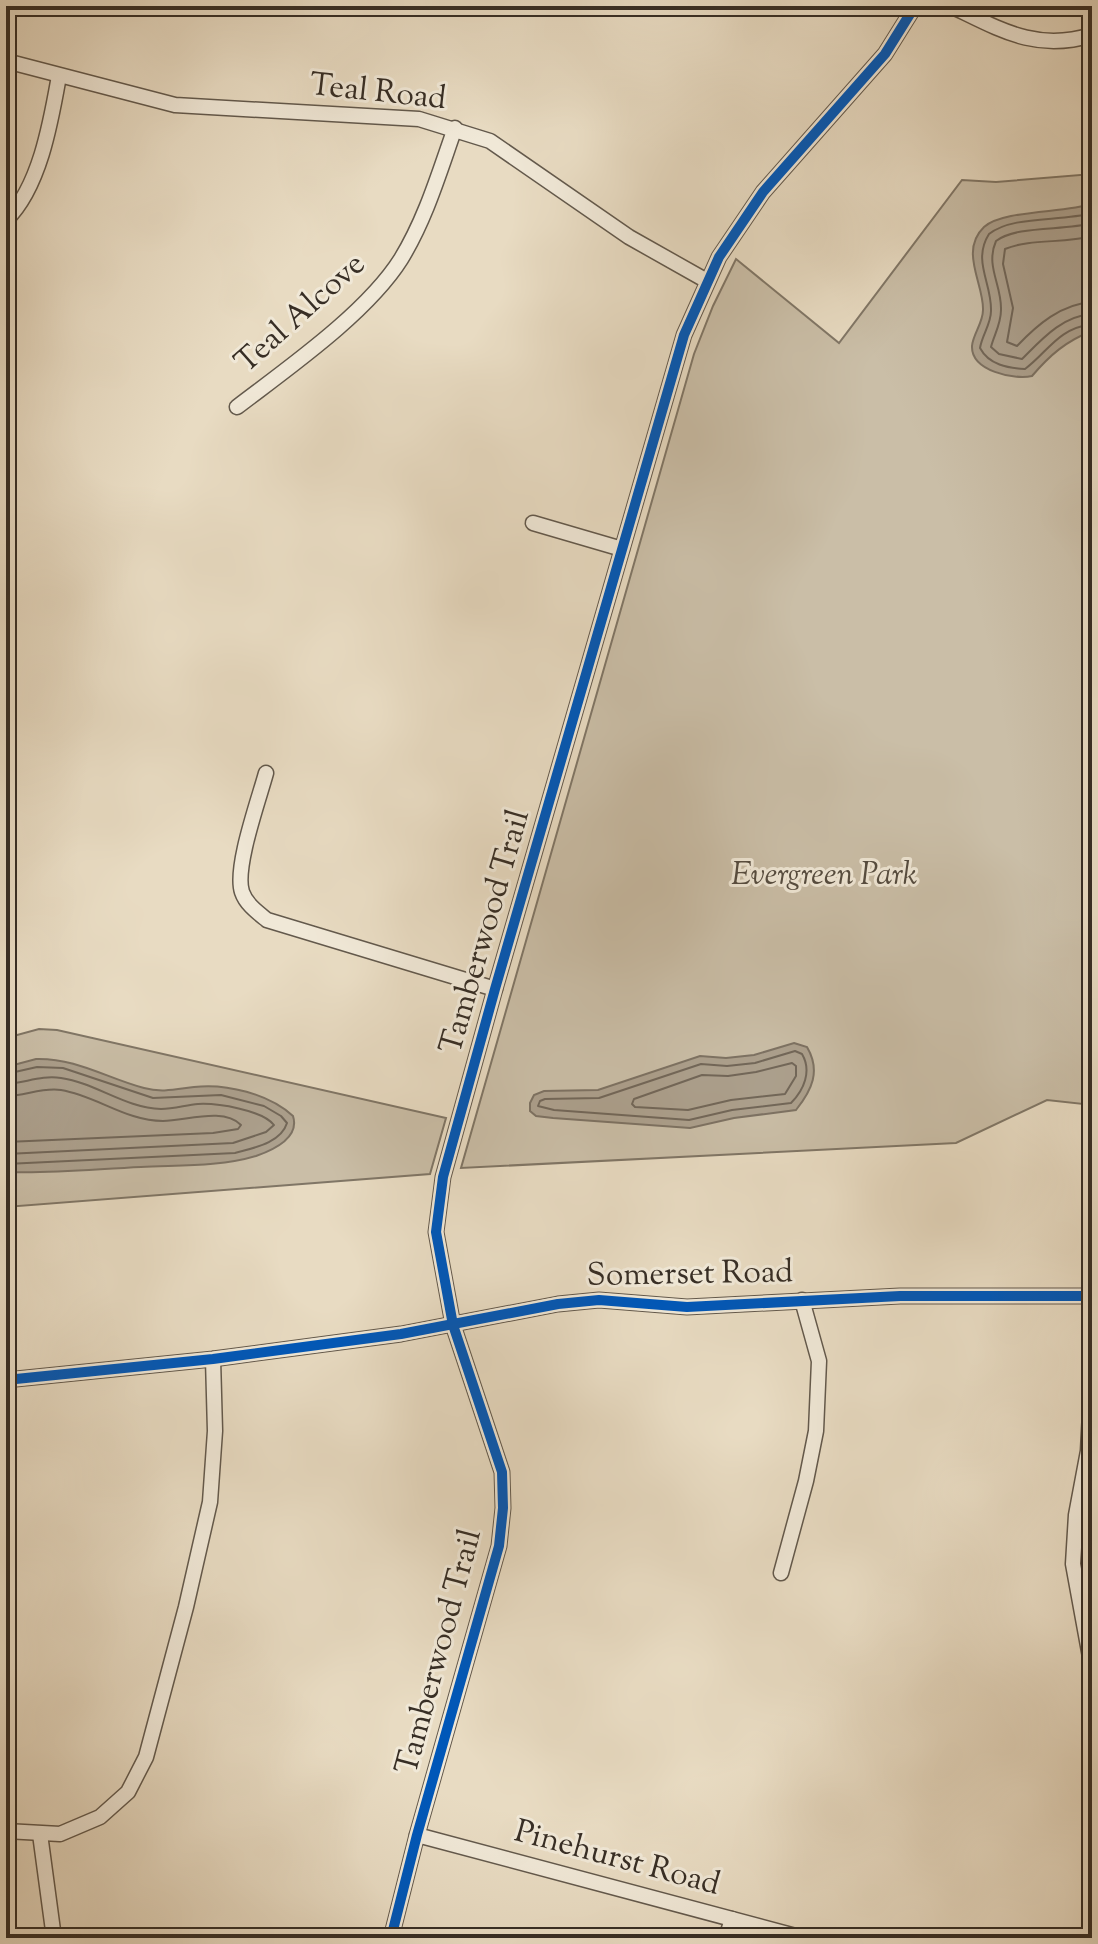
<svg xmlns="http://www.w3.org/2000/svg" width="1098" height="1944" viewBox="0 0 1098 1944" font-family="'Sorts Mill Goudy',serif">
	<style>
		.green { fill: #cabea7; stroke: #807666; stroke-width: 2 }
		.water { fill: #aca08d; stroke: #7d7263; stroke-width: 2 }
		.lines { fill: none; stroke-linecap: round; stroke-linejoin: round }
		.shore { stroke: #726759; stroke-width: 2 }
		.minor-casing { stroke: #63594c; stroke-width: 17 }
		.minor { stroke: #f0e8d7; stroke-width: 14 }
		.cycleway-casing { stroke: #f0e8d7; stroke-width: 15 }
		.cycleway { stroke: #0057b8; stroke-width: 10 }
		.labels { text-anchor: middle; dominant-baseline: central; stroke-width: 6; stroke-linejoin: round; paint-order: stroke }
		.street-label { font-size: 32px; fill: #372e25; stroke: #f0e8d7 }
		.park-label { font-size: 32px; font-style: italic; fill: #544b3f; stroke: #f0e8d7 }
	</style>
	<rect width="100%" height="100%" fill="#e8dbc2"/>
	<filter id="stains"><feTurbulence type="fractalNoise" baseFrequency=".0025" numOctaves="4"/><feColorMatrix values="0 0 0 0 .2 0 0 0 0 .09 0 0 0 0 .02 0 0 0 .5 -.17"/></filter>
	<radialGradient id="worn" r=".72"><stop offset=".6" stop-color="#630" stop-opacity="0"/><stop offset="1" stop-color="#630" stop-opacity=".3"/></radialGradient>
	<g class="green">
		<path d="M 1092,174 L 1092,1105 L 1047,1100 L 956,1143 L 461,1168 L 694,354 L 713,306 L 736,259 L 839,343 L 962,180 L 996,182 Z"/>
		<path d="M 39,1029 L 57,1030 L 446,1118 L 430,1174 L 6,1207 L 6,1038 Z"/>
	</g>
	<g class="water">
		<path d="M 1092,204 L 1092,331 C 1066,341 1050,355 1032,376 C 1014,380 971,371 972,346 C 973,334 983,323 983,310 C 984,284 959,251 984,227 C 1003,210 1063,213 1092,204 Z"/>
		<path d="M 794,1043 L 807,1047 C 821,1071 812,1090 796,1110 L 734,1118 L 690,1128 L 553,1118 L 536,1116 L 530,1111 L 530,1103 L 534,1095 L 544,1091 L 598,1090 L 700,1056 L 726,1058 L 754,1055 Z"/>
		<path d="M 36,1059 C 77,1058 106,1078 144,1088 C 162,1093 177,1089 194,1087 C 226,1083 269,1094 293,1116 C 300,1138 273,1150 256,1156 C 220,1167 178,1165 141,1167 C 96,1169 51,1174 6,1172 L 6,1067 Z"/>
	</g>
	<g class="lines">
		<g class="shore">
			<path d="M 1092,213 C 1061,222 1013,215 989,234 C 972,261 992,283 991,311 C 991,324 982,335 980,348 C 989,365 1008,368 1025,369 C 1049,351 1057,329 1092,324"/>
			<path d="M 1092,223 C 1065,231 1017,225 996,241 C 985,266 1002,285 1001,310 C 1001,324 994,335 991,347 L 999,354 L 1022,359 C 1042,339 1062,316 1092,314"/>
			<path d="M 1092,236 C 1064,244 1031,238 1005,249 L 1003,264 L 1013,308 L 1007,342 L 1017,346 C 1037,325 1061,304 1092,302"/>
			<path d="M 795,1051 L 802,1054 C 812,1071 804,1090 791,1103 L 732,1110 L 689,1120 L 554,1110 L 538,1106 L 540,1101 L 545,1099 L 599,1098 L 701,1064 L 727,1066 L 755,1063 Z"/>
			<path d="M 792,1063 L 796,1066 L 796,1076 L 785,1094 L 731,1100 L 688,1110 L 635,1107 L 632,1104 L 634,1099 L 702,1075 L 728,1076 L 756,1072 Z"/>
			<path d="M 6,1074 L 37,1067 L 63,1068 L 153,1098 L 221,1095 L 264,1106 L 281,1116 L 287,1123 C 281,1143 253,1148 235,1153 L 6,1164"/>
			<path d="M 6,1084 C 25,1083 41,1075 61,1078 C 96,1083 125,1108 161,1109 C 174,1109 186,1105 198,1104 C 217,1103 262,1110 274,1125 L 266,1132 L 233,1143 L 6,1154"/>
			<path d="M 6,1096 C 25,1096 42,1087 61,1090 C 97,1096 126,1121 163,1121 C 186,1121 223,1107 241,1125 L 238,1129 L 213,1133 L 6,1142"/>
		</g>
		<g class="minor-casing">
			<g id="minor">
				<path d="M 951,6 C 1001,30 1036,52 1092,35"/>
				<path d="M 6,61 L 175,105 L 419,119 L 490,141 L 629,237 L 707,281"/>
				<path d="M 6,220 C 40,187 51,121 59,76"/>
				<path d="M 237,407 C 288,368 367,313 401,259 C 426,218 439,173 455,128"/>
				<path d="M 533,523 L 622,549"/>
				<path d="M 266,773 C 259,799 234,868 242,892 C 246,904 257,912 267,920 L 495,989"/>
				<path d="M 1092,1375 L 1088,1451 L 1076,1515 L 1073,1564 L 1092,1668"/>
				<path d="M 6,1380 L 213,1359 L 401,1334 L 558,1304 L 599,1300 L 687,1307 L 900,1296 L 1092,1296"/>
				<path d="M 781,1573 L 806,1481 L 816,1431 L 819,1361 L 802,1300"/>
				<path d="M 6,1831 L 60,1834 L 100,1817 L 128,1792 L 146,1757 L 186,1607 L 210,1502 L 215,1431 L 213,1359"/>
				<path d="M 40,1834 L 54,1938"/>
				<path d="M 417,1835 L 803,1938"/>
				<path d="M 391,1938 L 417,1835 L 499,1546 L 503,1508 L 502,1472 L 453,1325 L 436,1232 L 443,1177 L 495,989 L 684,335 L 719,257 L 763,192 L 885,54 L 915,6"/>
				<path d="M 726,1938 L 732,1919"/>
			</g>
		</g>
		<use href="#minor" class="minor"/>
		<g class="cycleway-casing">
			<g id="cycleway">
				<path d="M 6,1380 L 213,1359 L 401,1334 L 558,1304 L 599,1300 L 687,1307 L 900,1296 L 1092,1296"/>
				<path d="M 391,1938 L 417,1835 L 499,1546 L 503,1508 L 502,1472 L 453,1325 L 436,1232 L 443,1177 L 495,989 L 684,335 L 719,257 L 763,192 L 885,54 L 915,6"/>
			</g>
		</g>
		<use href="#cycleway" class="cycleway"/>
	</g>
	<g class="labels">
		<g class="street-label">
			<text transform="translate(378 93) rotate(6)">Teal Road</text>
			<text transform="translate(301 314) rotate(-42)">Teal Alcove</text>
			<text transform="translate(486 932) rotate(-74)">Tamberwood Trail</text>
			<text transform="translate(690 1275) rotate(-1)">Somerset Road</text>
			<text transform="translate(440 1652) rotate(-75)">Tamberwood Trail</text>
			<text transform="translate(617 1859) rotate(15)">Pinehurst Road</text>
		</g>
		<g class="park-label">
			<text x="824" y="876">Evergreen Park</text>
		</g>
	</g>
	<rect width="1098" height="1944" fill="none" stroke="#e8dbc2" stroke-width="32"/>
	<rect x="8" y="8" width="1082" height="1928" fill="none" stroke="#372e25" stroke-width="4"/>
	<rect x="16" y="16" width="1066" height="1912" fill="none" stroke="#372e25" stroke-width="2"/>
	<rect width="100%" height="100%" filter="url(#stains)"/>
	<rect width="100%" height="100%" fill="url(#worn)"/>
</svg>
